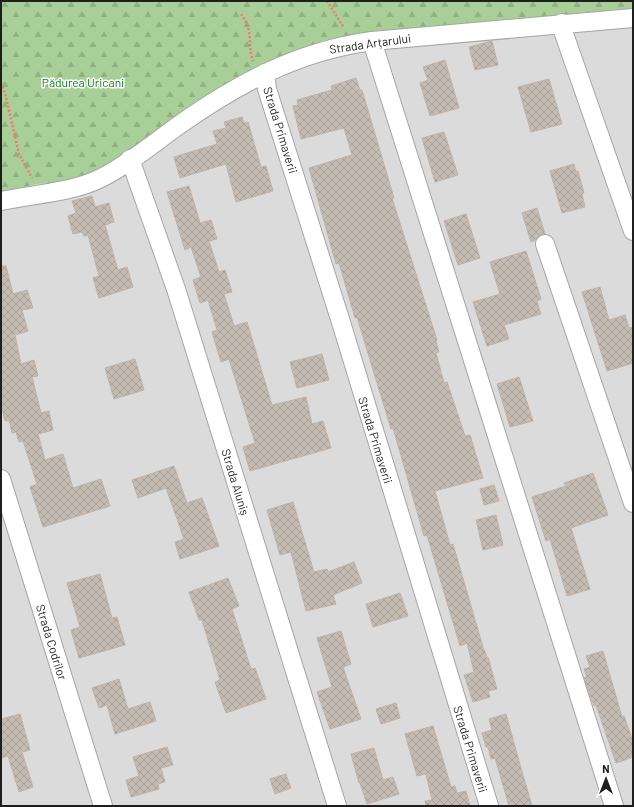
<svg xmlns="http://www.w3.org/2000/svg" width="634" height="807" viewBox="0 0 634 807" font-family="Barlow,sans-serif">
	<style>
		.residential { fill: #dcdbdb }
		.forest { fill: url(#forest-firs) }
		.building { fill: url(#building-cross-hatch); stroke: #c1b1a6 }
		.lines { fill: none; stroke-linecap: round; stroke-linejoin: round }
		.minor-casing { stroke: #a5a5a5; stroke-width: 20 }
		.path { stroke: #fa766a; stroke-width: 2.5; stroke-dasharray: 2 2; stroke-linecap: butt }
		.minor { stroke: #fff; stroke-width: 18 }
		.labels { text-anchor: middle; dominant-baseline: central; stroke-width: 3; stroke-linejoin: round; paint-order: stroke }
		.street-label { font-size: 12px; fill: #1e1e1e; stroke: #fff }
		.park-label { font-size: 12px; fill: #0b7d13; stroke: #fff }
	</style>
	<defs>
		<pattern id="forest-firs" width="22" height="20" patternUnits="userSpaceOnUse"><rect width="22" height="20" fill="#a9cf98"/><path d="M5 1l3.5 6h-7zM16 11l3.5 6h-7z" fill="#91b183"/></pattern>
		<pattern id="building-cross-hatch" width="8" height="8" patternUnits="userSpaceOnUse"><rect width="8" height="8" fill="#c4bbb3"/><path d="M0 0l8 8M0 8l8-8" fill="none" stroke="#a8a09a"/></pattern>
	</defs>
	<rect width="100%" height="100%" fill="#efebe4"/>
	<path class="residential" d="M 633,24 L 633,806 L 1,806 L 1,186 L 81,180 L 324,28 Z"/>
	<path class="forest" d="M 1,1 L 633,1 L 633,11 L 324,40 L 236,82 L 82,180 L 37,184 L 1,192 Z"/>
	<g class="building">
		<path d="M 492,41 L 498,65 L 475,70 L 469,47 Z"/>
		<path d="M 445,60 L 459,108 L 430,116 L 420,83 L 428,80 L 423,67 Z"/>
		<path d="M 356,78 L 360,90 L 362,90 L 394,198 L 392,198 L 437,340 L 436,341 L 439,352 L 436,353 L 444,383 L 447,382 L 465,436 L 470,435 L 483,478 L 435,491 L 450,545 L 453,544 L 483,647 L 487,657 L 488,657 L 497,689 L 488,691 L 490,697 L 473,702 L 464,675 L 474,672 L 467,643 L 460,646 L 427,535 L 424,536 L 393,428 L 391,429 L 357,317 L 355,318 L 339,263 L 336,264 L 309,168 L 352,155 L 344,128 L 301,139 L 293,106 L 298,105 L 297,100 L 332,90 L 331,86 Z"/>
		<path d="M 549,79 L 562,124 L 531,132 L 518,87 Z"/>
		<path d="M 242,117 L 244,123 L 248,122 L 261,167 L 266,166 L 273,191 L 236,202 L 226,164 L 180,178 L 174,157 L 217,144 L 213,131 L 226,128 L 224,122 Z"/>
		<path d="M 444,132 L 458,175 L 435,182 L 422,138 Z"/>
		<path d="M 574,164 L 576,172 L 578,171 L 584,193 L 582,194 L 585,207 L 562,213 L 550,171 Z"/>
		<path d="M 189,186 L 200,223 L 211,220 L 217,239 L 209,241 L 219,272 L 225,270 L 232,292 L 224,294 L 234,326 L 247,322 L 272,405 L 306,397 L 312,424 L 323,421 L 331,448 L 250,471 L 243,447 L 255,443 L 229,359 L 221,362 L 212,332 L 217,330 L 208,300 L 200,303 L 193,280 L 201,277 L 191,247 L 185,250 L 167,192 Z"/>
		<path d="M 92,196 L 95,207 L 109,203 L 114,222 L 105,225 L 118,270 L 127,267 L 133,287 L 99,298 L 93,278 L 99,276 L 88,235 L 84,236 L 82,232 L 73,234 L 68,216 L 76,213 L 72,201 Z"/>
		<path d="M 537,208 L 545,234 L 541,234 L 535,240 L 531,242 L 522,213 Z"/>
		<path d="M 466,214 L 480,258 L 458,265 L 444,221 Z"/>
		<path d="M 526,251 L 541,299 L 537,301 L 541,314 L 504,325 L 509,339 L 487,346 L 473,302 L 500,294 L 490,262 Z"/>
		<path d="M 1,266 L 6,266 L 13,294 L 27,290 L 33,308 L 22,310 L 28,331 L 15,335 L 21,364 L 34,360 L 38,376 L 32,377 L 41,413 L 49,411 L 53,430 L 38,434 L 45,460 L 63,454 L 73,488 L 101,479 L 110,506 L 43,527 L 30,487 L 37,484 L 23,441 L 19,442 L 16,432 L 12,433 L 9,420 L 5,421 L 1,404 Z"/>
		<path d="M 600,287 L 609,320 L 625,315 L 629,328 L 633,327 L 633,363 L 607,371 L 582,292 Z"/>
		<path d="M 322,354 L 329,380 L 297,388 L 290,362 Z"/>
		<path d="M 135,359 L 144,390 L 114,399 L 105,368 Z"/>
		<path d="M 519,377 L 533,421 L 510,427 L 497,384 Z"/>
		<path d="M 174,466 L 187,503 L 202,498 L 219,546 L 180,559 L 175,542 L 184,539 L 166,488 L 138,498 L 132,480 Z"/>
		<path d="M 593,473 L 608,515 L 571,528 L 590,589 L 567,596 L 550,539 L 546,541 L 532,497 L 566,486 L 564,483 Z"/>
		<path d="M 494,485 L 499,501 L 484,505 L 480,489 Z"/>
		<path d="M 293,502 L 314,572 L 327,569 L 328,572 L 354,562 L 362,583 L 333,595 L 336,604 L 306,611 L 291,552 L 280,555 L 267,510 Z"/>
		<path d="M 496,515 L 503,545 L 483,550 L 476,520 Z"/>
		<path d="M 100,574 L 112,618 L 117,617 L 125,645 L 79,658 L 71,630 L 80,627 L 67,583 Z"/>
		<path d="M 228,578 L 239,606 L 232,609 L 251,669 L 255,668 L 266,699 L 226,713 L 215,682 L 220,680 L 202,620 L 199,620 L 189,592 Z"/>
		<path d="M 400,593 L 408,616 L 373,627 L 366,604 Z"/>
		<path d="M 341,631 L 351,664 L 343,667 L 361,719 L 330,729 L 317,692 L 332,687 L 317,638 Z"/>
		<path d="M 603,651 L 622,717 L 624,716 L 633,742 L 633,757 L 616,763 L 596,705 L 594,706 L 584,678 L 587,677 L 584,669 L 590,667 L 586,656 Z"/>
		<path d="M 119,679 L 128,709 L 150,702 L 156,721 L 115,734 L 107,705 L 99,708 L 92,688 Z"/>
		<path d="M 396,703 L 400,718 L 381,724 L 376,709 Z"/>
		<path d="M 20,714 L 30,750 L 22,752 L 33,787 L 19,792 L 8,756 L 1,758 L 1,719 Z"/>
		<path d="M 506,714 L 521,768 L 532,806 L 509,806 L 495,758 L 491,759 L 488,747 L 486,747 L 482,733 L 492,730 L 489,719 Z"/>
		<path d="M 433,726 L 451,787 L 455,786 L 457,793 L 466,791 L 470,806 L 426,806 L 425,801 L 432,800 L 426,774 L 417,776 L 405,734 Z"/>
		<path d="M 167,747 L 173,765 L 161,768 L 165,782 L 158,784 L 159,789 L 131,797 L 126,780 L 139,776 L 133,757 Z"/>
		<path d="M 374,748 L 383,780 L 393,777 L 399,794 L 367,804 L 360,783 L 359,783 L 351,754 Z"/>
		<path d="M 286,774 L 291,788 L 275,794 L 270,779 Z"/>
	</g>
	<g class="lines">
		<g class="minor-casing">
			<g id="minor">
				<path d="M 562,23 L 563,31 L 633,231"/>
				<path d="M 372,41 L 614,806"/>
				<path d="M 265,73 L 267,89 L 340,319 L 489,806"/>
				<path d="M 130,159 L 176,289 L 337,806"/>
				<path d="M 1,201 C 33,194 71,193 101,178 C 129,164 154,143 179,125 C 239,83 298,51 372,41 L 633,18"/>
				<path d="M 545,244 L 633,503"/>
				<path d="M 1,479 L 103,806"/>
			</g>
		</g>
		<g class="path">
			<path d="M 327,1 L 344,28"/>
			<path d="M 241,14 C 254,31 247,44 253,61"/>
			<path d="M 1,83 L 5,93 L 19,154 L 32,178"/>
		</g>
		<use href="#minor" class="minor"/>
	</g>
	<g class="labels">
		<g class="street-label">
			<text transform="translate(370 43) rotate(-8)">Strada Arțarului</text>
			<text transform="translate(281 130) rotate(73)">Strada Primaverii</text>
			<text transform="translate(376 440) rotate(73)">Strada Primaverii</text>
			<text transform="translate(236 482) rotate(73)">Strada Aluniș</text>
			<text transform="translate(52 642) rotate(73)">Strada Codrilor</text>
			<text transform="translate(471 749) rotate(73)">Strada Primaverii</text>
		</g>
		<g class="park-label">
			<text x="83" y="82">Pădurea Uricani</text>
		</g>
	</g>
	<rect width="634" height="807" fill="none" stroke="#1e1e1e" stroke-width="4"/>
	<g transform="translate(606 779)" stroke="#ffffff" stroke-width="3" paint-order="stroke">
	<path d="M0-3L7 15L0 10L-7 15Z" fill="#1e1e1e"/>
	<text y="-6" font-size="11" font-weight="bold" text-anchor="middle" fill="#1e1e1e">N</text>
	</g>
</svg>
